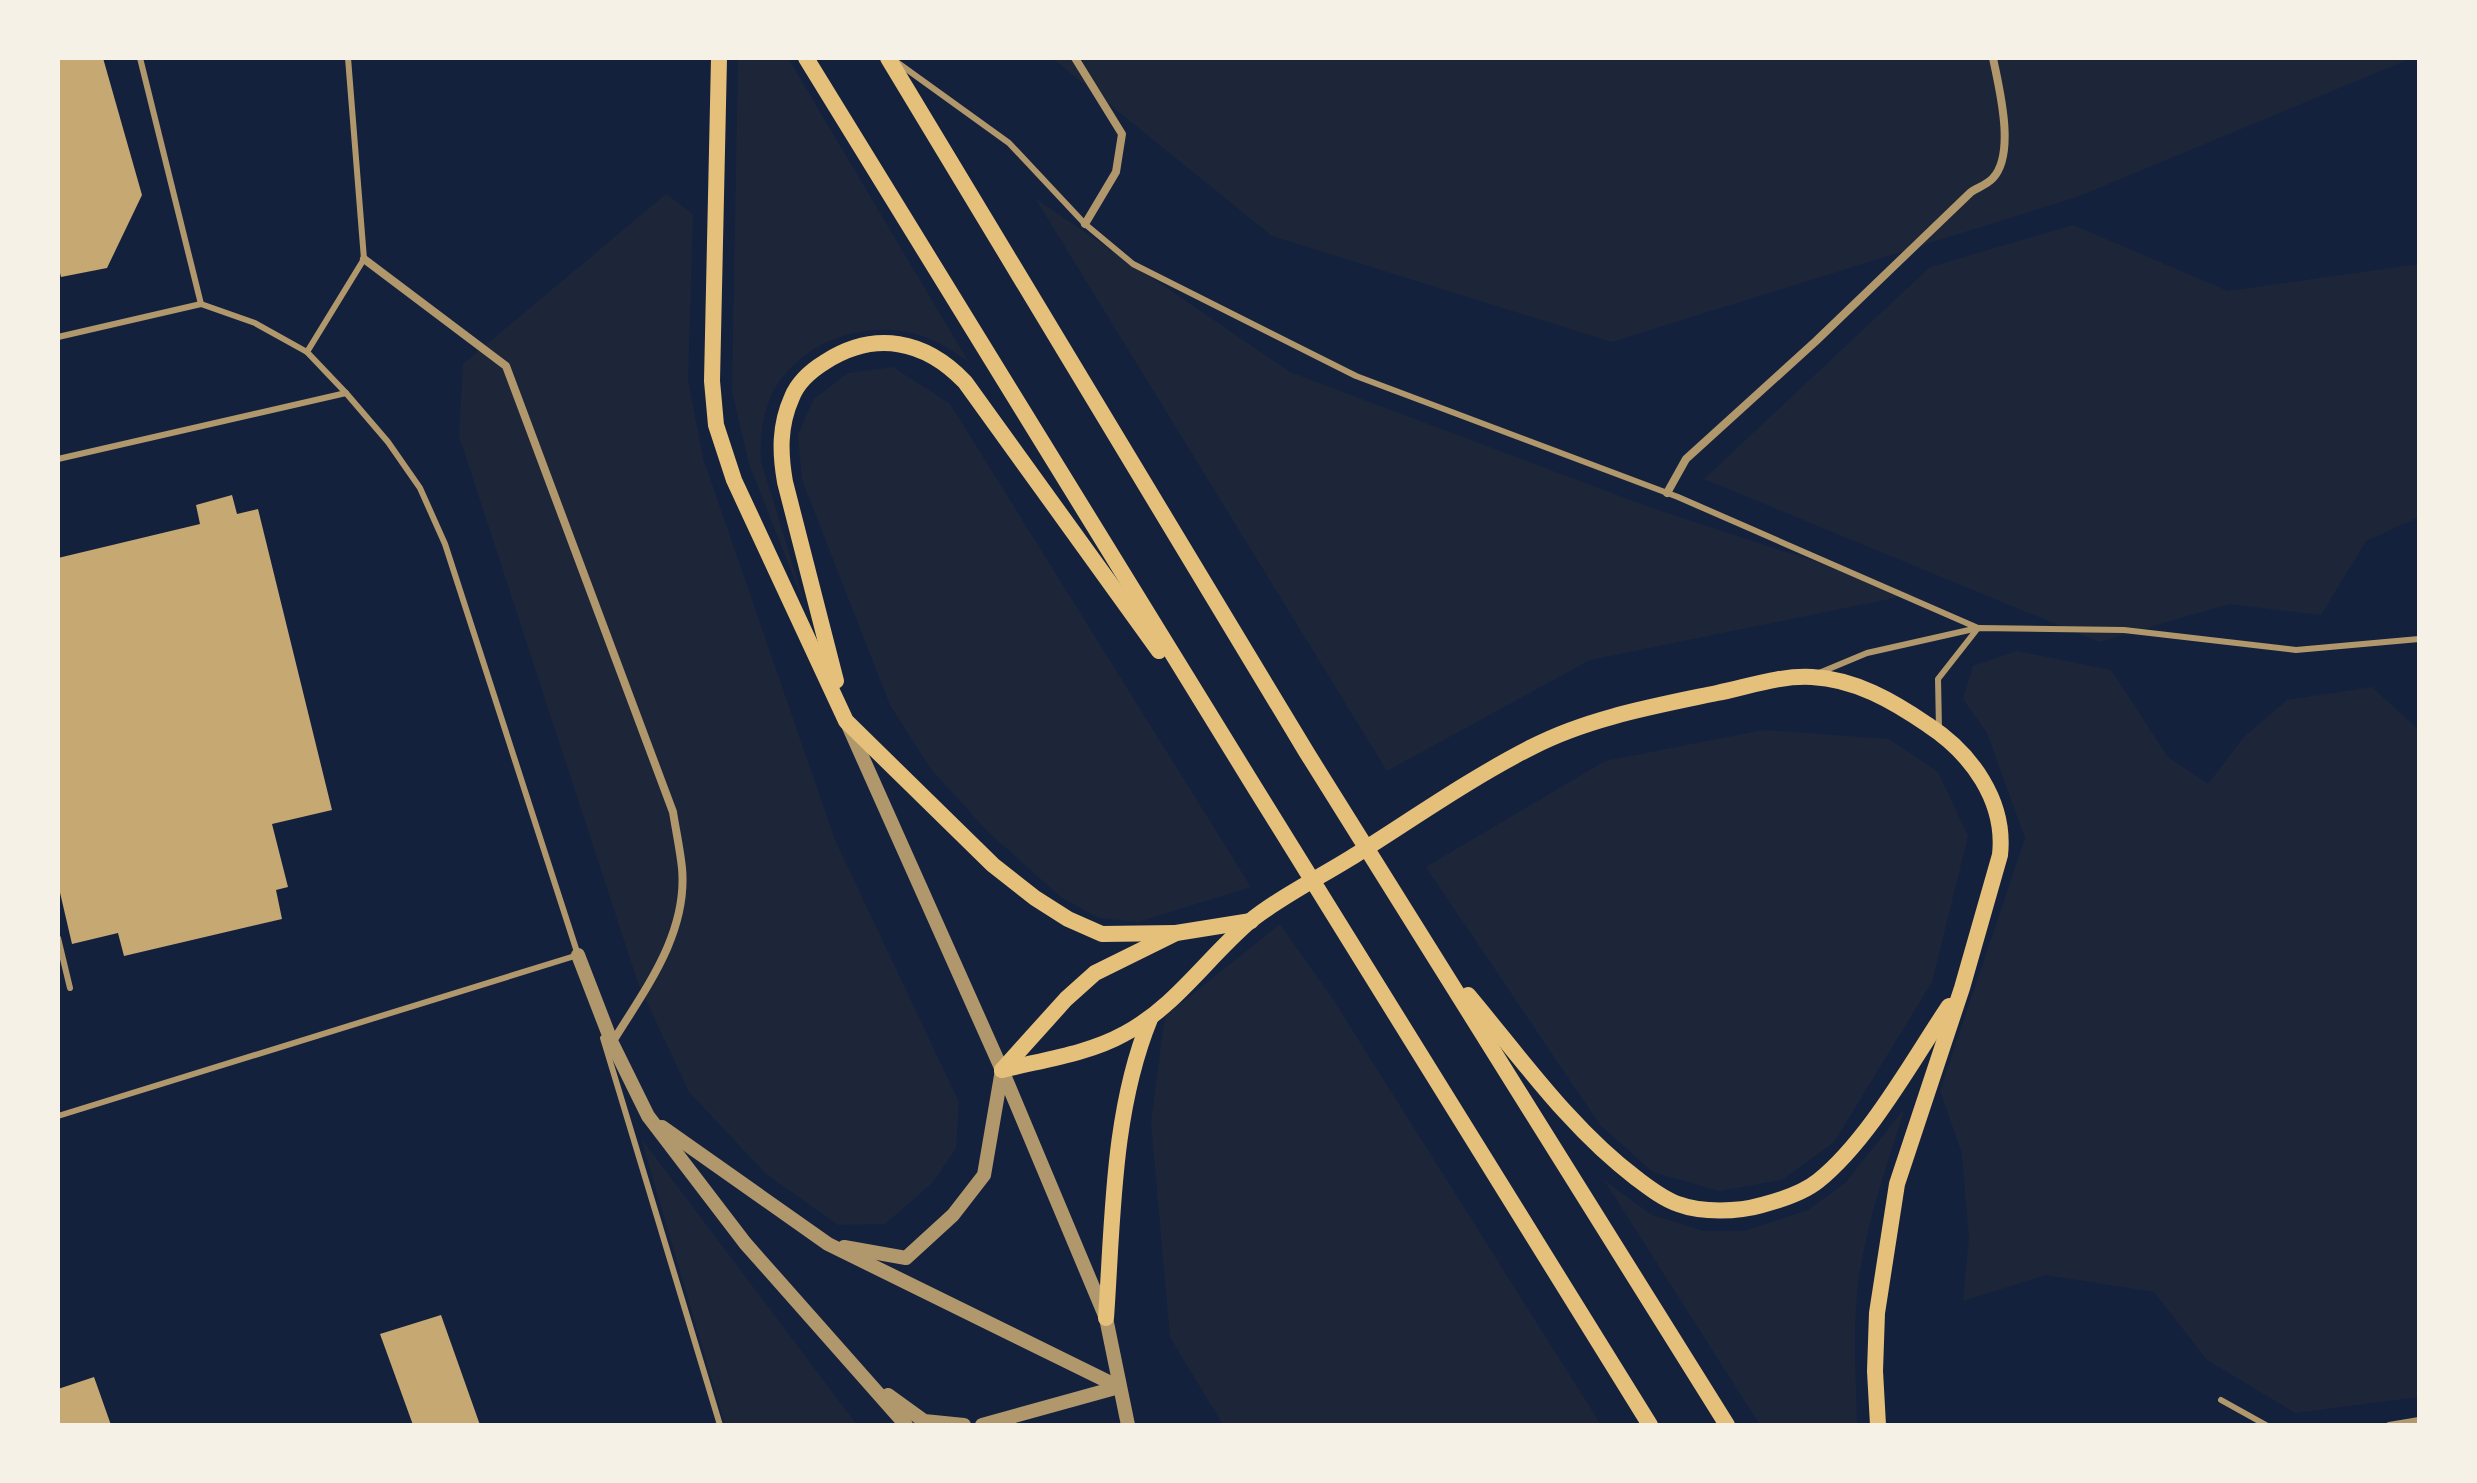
<svg xmlns="http://www.w3.org/2000/svg" width="2477" height="1483" viewBox="0 0 2477 1483" font-family="'Sofia Sans Condensed',sans-serif">
	<style>
		.green { fill: #1d2539 }
		.building { fill: #c6a872 }
		.lines { fill: none; stroke-linecap: round; stroke-linejoin: round }
		.service { stroke: #b1986c; stroke-width: 6 }
		.minor { stroke: #b1986c; stroke-width: 8 }
		.tertiary { stroke: #b1986c; stroke-width: 14 }
		.secondary { stroke: #e5c07b; stroke-width: 16 }
	</style>
	<rect width="100%" height="100%" fill="#14213d"/>
	<g class="green">
		<path d="M 738,58 L 788,58 L 968,361 C 954,352 940,343 925,337 C 868,316 793,342 769,401 C 762,420 760,441 761,461 L 807,611 L 749,464 L 732,391 Z"/>
		<path d="M 1052,58 L 2412,58 L 2077,197 L 1612,342 L 1272,236 Z"/>
		<path d="M 666,194 L 693,214 L 688,380 L 703,458 L 835,840 L 959,1102 L 956,1148 L 933,1182 L 885,1224 L 838,1225 L 766,1174 L 689,1092 L 638,983 L 459,436 L 463,364 Z"/>
		<path d="M 1035,198 L 1290,372 L 1652,508 L 1914,594 L 1590,660 L 1387,771 Z"/>
		<path d="M 2073,225 L 2228,291 L 2419,264 L 2419,517 L 2366,541 L 2321,615 L 2229,604 L 2099,642 L 1704,479 L 1930,267 Z"/>
		<path d="M 893,367 L 950,404 L 1251,887 L 1138,922 L 1099,918 L 1062,898 L 987,831 L 931,769 L 890,705 L 802,480 L 798,434 L 814,399 L 848,373 Z"/>
		<path d="M 2017,651 L 2111,670 L 2168,757 L 2208,784 L 2244,737 L 2287,700 L 2372,687 L 2419,730 L 2419,1397 L 2295,1413 L 2207,1360 L 2154,1292 L 2046,1275 L 1963,1301 L 1969,1238 L 1962,1154 L 1940,1091 L 2025,838 L 1987,733 L 1963,699 L 1973,666 Z"/>
		<path d="M 1763,730 L 1889,739 L 1938,772 L 1968,836 L 1932,982 L 1834,1142 L 1782,1180 L 1719,1191 L 1653,1172 L 1600,1125 L 1426,867 L 1605,761 Z"/>
		<path d="M 1280,924 L 1334,1001 L 1601,1425 L 1223,1425 L 1170,1337 L 1151,1122 L 1165,1016 Z"/>
		<path d="M 1905,1108 C 1887,1164 1868,1219 1859,1276 C 1852,1325 1856,1376 1857,1425 L 1760,1425 L 1604,1180 L 1652,1215 L 1704,1231 L 1744,1231 L 1808,1210 L 1845,1183 Z"/>
		<path d="M 641,1138 L 857,1425 L 725,1425 Z"/>
	</g>
	<g class="building">
		<path d="M 58,58 L 103,58 L 142,195 L 107,268 L 61,277 L 58,265 Z"/>
		<path d="M 232,495 L 237,514 L 258,509 L 332,810 L 272,824 L 288,887 L 276,890 L 282,919 L 124,956 L 118,933 L 72,944 L 58,884 L 58,558 L 200,524 L 196,505 Z"/>
		<path d="M 441,1315 L 480,1425 L 413,1425 L 380,1334 Z"/>
		<path d="M 94,1377 L 111,1425 L 58,1425 L 58,1389 Z"/>
	</g>
	<g class="lines">
		<g class="service">
			<path d="M 140,58 L 201,304"/>
			<path d="M 898,63 L 1009,143 L 1085,224 L 1133,264 L 1356,376 L 1678,497 L 1978,628 L 1938,679 L 1939,729"/>
			<path d="M 58,337 L 201,304 L 255,323 L 307,352 L 346,393 L 388,442 L 420,488 L 445,544 L 578,955"/>
			<path d="M 307,352 L 364,259 L 348,58"/>
			<path d="M 58,459 L 346,393"/>
			<path d="M 1819,673 L 1867,653 L 1978,628 L 2124,630 L 2296,650 L 2419,639"/>
			<path d="M 58,938 L 70,988"/>
			<path d="M 603,1038 L 720,1425"/>
			<path d="M 58,1116 L 578,955"/>
			<path d="M 2221,1400 L 2266,1425"/>
			<path d="M 2389,1425 L 2419,1420"/>
		</g>
		<g class="minor">
			<path d="M 1075,58 L 1122,134 L 1116,172 L 1085,224"/>
			<path d="M 364,259 L 506,366 L 673,812 C 676,831 680,849 682,868 C 688,934 645,989 612,1043"/>
			<path d="M 1667,493 L 1686,459 L 1816,341 L 1971,192 C 1977,188 1988,184 1993,178 C 2016,153 1999,88 1993,58"/>
		</g>
		<g class="tertiary">
			<path d="M 848,725 L 1002,1070 L 1106,1318 L 1128,1425"/>
			<path d="M 578,955 L 612,1043 L 648,1116 L 745,1243 L 906,1425"/>
			<path d="M 662,1127 L 828,1244 L 1119,1387"/>
			<path d="M 844,1247 L 906,1258 L 953,1215 L 984,1175 L 1002,1070"/>
			<path d="M 888,1395 L 924,1421 L 964,1425"/>
			<path d="M 982,1425 L 1119,1387"/>
		</g>
		<g class="secondary">
			<path d="M 719,58 L 712,381 L 716,425 L 734,480 L 846,721 L 993,865 L 1035,898 L 1068,919 L 1102,934 L 1176,933"/>
			<path d="M 806,58 L 1255,788 L 1650,1425"/>
			<path d="M 888,58 L 1307,753 L 1727,1425"/>
			<path d="M 836,681 L 785,482 C 780,453 779,426 792,397 C 798,382 812,370 825,362 C 875,330 925,340 965,382 L 1159,651"/>
			<path d="M 1468,995 C 1521,1058 1570,1128 1636,1178 C 1648,1187 1663,1199 1678,1204 C 1702,1213 1738,1212 1762,1205 C 1781,1200 1803,1193 1818,1181 C 1869,1140 1912,1061 1949,1006"/>
			<path d="M 1002,1070 C 1042,1060 1088,1054 1124,1034 C 1174,1008 1207,958 1249,922 C 1278,898 1324,875 1357,854 C 1414,818 1471,778 1532,747 C 1588,718 1655,706 1717,693 C 1747,687 1781,675 1812,677 C 1855,679 1893,701 1928,725 C 1971,753 2006,801 2000,855 L 1962,988 L 1897,1184 L 1877,1313 L 1875,1371 L 1878,1425"/>
			<path d="M 1002,1070 L 1066,999 L 1095,973 L 1176,933 L 1251,921"/>
			<path d="M 1106,1318 C 1113,1219 1112,1112 1150,1019"/>
		</g>
	</g>
	<rect width="2477" height="1483" fill="none" stroke="#f6f1e7" stroke-width="120"/>
</svg>
